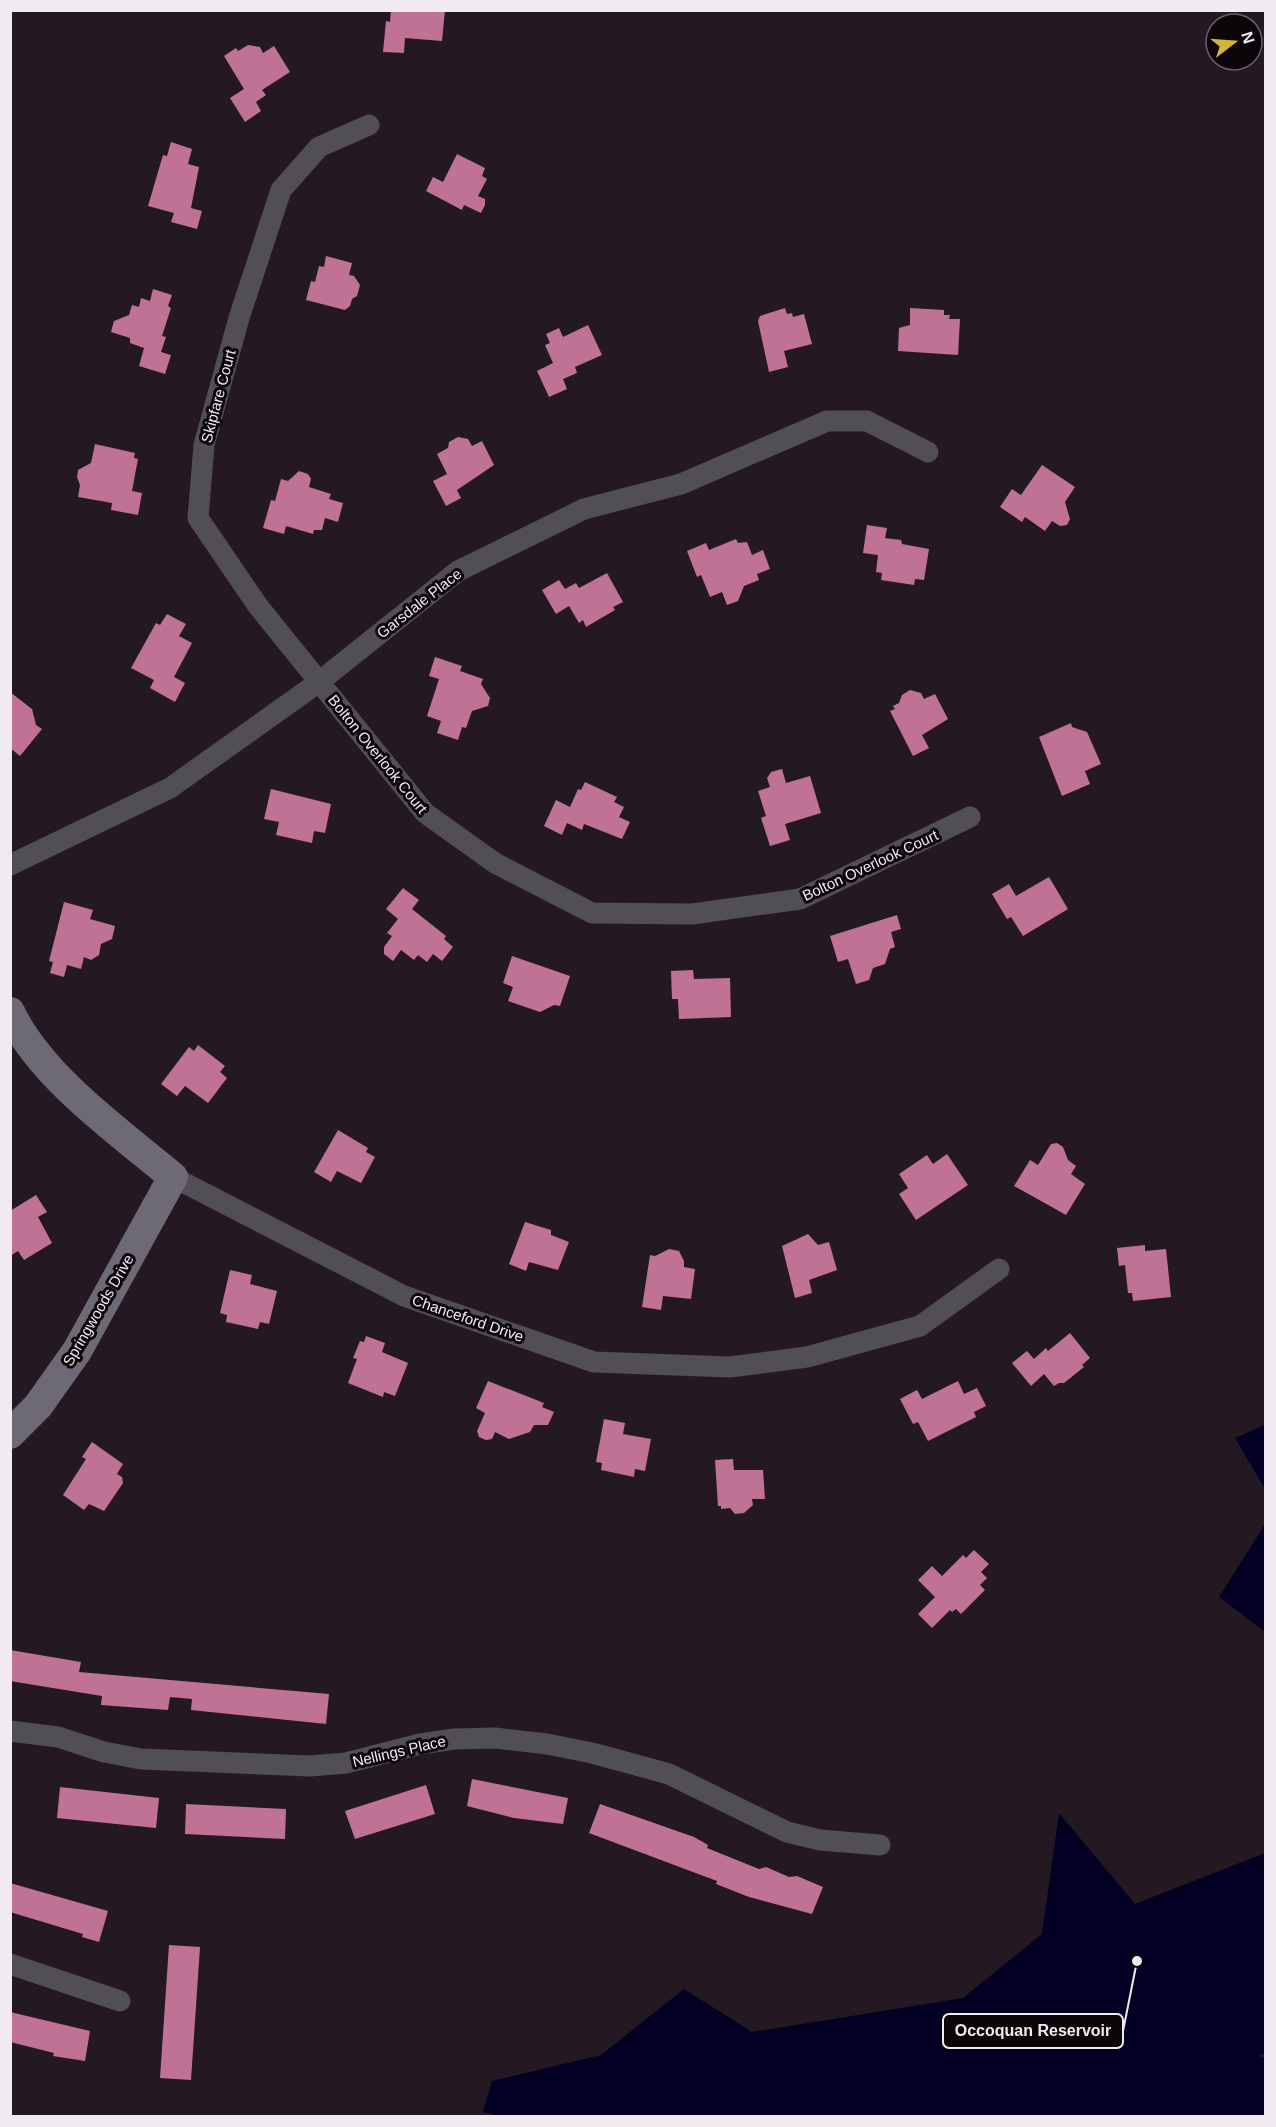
<svg xmlns="http://www.w3.org/2000/svg" width="1276" height="2127" viewBox="0 0 1276 2127" font-family="Helvetica,sans-serif">
	<style>
		.water { fill: #030023 }
		.building { fill: #c07294 }
		.lines { fill: none; stroke-linecap: round; stroke-linejoin: round }
		.street { stroke: #514e55; stroke-width: 21 }
		.secondary { stroke: #6e6a75; stroke-width: 30 }
		.labels { text-anchor: middle; dominant-baseline: central; stroke-width: 6; stroke-linejoin: round; paint-order: stroke }
		.street-label { font-size: 15px; fill: #f1eaf1; stroke: #0a060a }
		.leader { fill: none; stroke: #f1eaf1; stroke-width: 2 }
		.callout-dot { fill: #f1eaf1; stroke: #0a060a; stroke-width: 2 }
		.callout { fill: #0a060a; stroke: #f1eaf1; stroke-width: 2 }
		.callout-label { font-size: 16px; text-anchor: middle; font-weight: bold; fill: #f1eaf1 }
	</style>
	<rect width="100%" height="100%" fill="#241923"/>
	<g class="water">
		<path d="M 1265,1425 L 1265,1489 L 1235,1438 Z"/>
		<path d="M 1265,1524 L 1265,1632 L 1219,1597 Z"/>
		<path d="M 1059,1813 L 1135,1904 L 1265,1853 L 1266,2053 L 1258,2056 L 1265,2058 L 1265,2116 L 499,2116 L 483,2112 L 492,2081 L 601,2055 L 684,1989 L 752,2032 L 963,1998 L 1042,1934 Z"/>
	</g>
	<g class="building">
		<path d="M 391,10 L 445,10 L 442,41 L 405,38 L 404,53 L 383,52 L 386,21 L 390,22 Z"/>
		<path d="M 248,45 L 260,47 L 263,53 L 274,46 L 290,72 L 262,90 L 266,95 L 256,102 L 261,111 L 245,122 L 230,98 L 244,89 L 224,56 L 236,48 L 238,51 Z"/>
		<path d="M 171,142 L 192,149 L 188,164 L 199,167 L 191,208 L 202,211 L 197,229 L 171,222 L 174,213 L 148,206 L 163,155 L 167,156 Z"/>
		<path d="M 457,154 L 485,168 L 482,176 L 487,179 L 478,196 L 485,199 L 485,205 L 481,213 L 464,205 L 462,210 L 426,191 L 433,177 L 443,182 Z"/>
		<path d="M 326,256 L 352,263 L 349,275 L 354,276 L 360,285 L 357,296 L 352,299 L 350,306 L 345,310 L 306,300 L 311,281 L 315,282 L 319,266 L 324,267 Z"/>
		<path d="M 153,289 L 172,295 L 168,306 L 171,308 L 162,336 L 166,337 L 161,352 L 171,355 L 165,374 L 139,366 L 144,348 L 130,343 L 130,338 L 111,332 L 114,321 L 129,315 L 132,305 L 139,307 L 141,298 L 150,301 Z"/>
		<path d="M 785,308 L 787,314 L 792,313 L 793,317 L 804,314 L 812,344 L 784,351 L 788,367 L 769,372 L 758,321 L 760,316 Z"/>
		<path d="M 910,308 L 944,310 L 944,315 L 950,315 L 949,319 L 960,319 L 958,355 L 898,351 L 899,328 L 910,325 Z"/>
		<path d="M 588,325 L 602,355 L 575,367 L 577,373 L 563,379 L 567,389 L 549,397 L 537,371 L 553,363 L 545,345 L 550,343 L 546,334 L 559,328 L 563,337 Z"/>
		<path d="M 458,437 L 468,439 L 472,446 L 482,441 L 494,465 L 457,490 L 461,498 L 446,506 L 433,481 L 447,474 L 437,454 L 448,448 L 449,442 Z"/>
		<path d="M 95,444 L 135,453 L 134,458 L 138,459 L 132,491 L 142,493 L 138,515 L 111,510 L 112,503 L 78,497 L 80,485 L 77,477 L 78,470 L 91,463 Z"/>
		<path d="M 1042,465 L 1075,487 L 1065,502 L 1070,519 L 1067,525 L 1060,526 L 1052,521 L 1045,531 L 1025,517 L 1022,522 L 1000,507 L 1012,489 L 1021,495 Z"/>
		<path d="M 299,471 L 308,474 L 311,479 L 309,487 L 331,494 L 329,499 L 343,503 L 338,522 L 325,518 L 322,530 L 314,530 L 313,534 L 286,526 L 284,534 L 263,528 L 271,500 L 275,501 L 281,479 L 288,481 Z"/>
		<path d="M 867,525 L 887,528 L 885,538 L 901,540 L 902,544 L 929,549 L 924,580 L 915,579 L 914,585 L 881,580 L 882,573 L 876,572 L 878,555 L 863,553 Z"/>
		<path d="M 736,539 L 738,543 L 747,542 L 752,555 L 763,550 L 770,569 L 757,574 L 759,580 L 744,586 L 738,601 L 727,605 L 722,592 L 710,597 L 701,575 L 697,577 L 687,551 L 706,543 L 709,550 Z"/>
		<path d="M 607,573 L 623,602 L 613,607 L 615,610 L 586,627 L 583,620 L 579,623 L 569,606 L 556,614 L 542,590 L 559,580 L 565,589 L 576,583 L 579,588 Z"/>
		<path d="M 167,614 L 186,624 L 179,636 L 192,643 L 174,677 L 185,683 L 175,702 L 150,688 L 154,680 L 131,668 L 156,623 L 160,625 Z"/>
		<path d="M 435,657 L 462,666 L 460,671 L 483,679 L 481,684 L 490,698 L 488,706 L 472,711 L 466,728 L 462,727 L 458,740 L 437,733 L 441,721 L 427,716 L 439,679 L 429,676 Z"/>
		<path d="M 910,690 L 921,693 L 924,699 L 935,694 L 948,719 L 922,735 L 929,748 L 913,756 L 890,711 L 895,709 L 893,706 L 899,703 L 902,695 Z"/>
		<path d="M 10,692 L 32,709 L 36,725 L 42,729 L 20,756 L 10,748 Z"/>
		<path d="M 1071,723 L 1072,727 L 1087,732 L 1101,764 L 1085,771 L 1090,784 L 1062,796 L 1039,737 Z"/>
		<path d="M 782,769 L 786,783 L 810,776 L 821,813 L 785,824 L 790,840 L 770,846 L 761,818 L 766,816 L 758,791 L 770,787 L 767,778 L 771,772 Z"/>
		<path d="M 585,782 L 617,797 L 614,802 L 624,807 L 619,817 L 630,822 L 622,839 L 584,824 L 582,830 L 567,823 L 562,835 L 544,826 L 556,800 L 570,807 L 578,789 L 581,790 Z"/>
		<path d="M 271,789 L 331,804 L 325,833 L 314,831 L 312,843 L 276,835 L 279,822 L 264,819 Z"/>
		<path d="M 1049,877 L 1068,909 L 1023,936 L 1011,917 L 1007,919 L 992,894 L 1009,884 L 1016,896 Z"/>
		<path d="M 403,888 L 419,900 L 412,909 L 446,936 L 444,939 L 453,947 L 442,961 L 433,954 L 427,962 L 418,955 L 414,960 L 401,950 L 393,961 L 384,954 L 384,947 L 392,936 L 387,933 L 398,919 L 386,909 Z"/>
		<path d="M 64,902 L 93,910 L 90,919 L 115,926 L 112,939 L 101,944 L 99,955 L 91,960 L 84,957 L 81,969 L 67,965 L 64,977 L 50,973 L 53,962 L 49,961 Z"/>
		<path d="M 897,915 L 901,929 L 891,932 L 895,947 L 890,949 L 885,964 L 873,968 L 869,980 L 856,984 L 848,959 L 838,962 L 830,936 Z"/>
		<path d="M 512,956 L 570,976 L 560,1006 L 554,1005 L 540,1012 L 508,1001 L 513,987 L 503,983 Z"/>
		<path d="M 693,970 L 694,979 L 730,978 L 731,1017 L 679,1019 L 678,999 L 672,999 L 671,971 Z"/>
		<path d="M 198,1045 L 225,1066 L 220,1072 L 227,1078 L 208,1103 L 185,1086 L 177,1096 L 161,1084 L 189,1047 L 194,1051 Z"/>
		<path d="M 338,1130 L 368,1148 L 366,1152 L 375,1157 L 361,1183 L 337,1171 L 331,1182 L 314,1172 Z"/>
		<path d="M 1057,1143 L 1063,1147 L 1068,1160 L 1076,1166 L 1071,1174 L 1085,1184 L 1066,1215 L 1014,1186 L 1030,1160 L 1038,1165 L 1051,1144 Z"/>
		<path d="M 947,1154 L 968,1185 L 916,1220 L 899,1194 L 908,1188 L 899,1174 L 927,1155 L 933,1164 Z"/>
		<path d="M 36,1195 L 47,1212 L 38,1217 L 52,1243 L 24,1260 L 18,1251 L 10,1256 L 10,1211 Z"/>
		<path d="M 525,1222 L 551,1230 L 551,1235 L 569,1242 L 558,1270 L 529,1262 L 526,1271 L 509,1264 Z"/>
		<path d="M 808,1234 L 818,1245 L 829,1242 L 837,1270 L 809,1280 L 812,1293 L 795,1298 L 782,1246 Z"/>
		<path d="M 1145,1245 L 1145,1251 L 1166,1249 L 1171,1297 L 1133,1301 L 1132,1293 L 1128,1293 L 1125,1265 L 1119,1266 L 1117,1248 Z"/>
		<path d="M 669,1249 L 679,1251 L 684,1261 L 684,1267 L 695,1269 L 691,1299 L 663,1296 L 661,1310 L 642,1307 L 650,1255 L 655,1256 Z"/>
		<path d="M 230,1270 L 252,1275 L 250,1284 L 277,1291 L 269,1324 L 260,1322 L 258,1329 L 226,1322 L 227,1315 L 220,1313 Z"/>
		<path d="M 1070,1333 L 1090,1358 L 1082,1365 L 1084,1367 L 1064,1383 L 1059,1383 L 1054,1386 L 1044,1374 L 1031,1386 L 1012,1363 L 1027,1351 L 1034,1359 L 1046,1348 L 1048,1351 Z"/>
		<path d="M 366,1336 L 385,1343 L 382,1352 L 408,1363 L 395,1396 L 384,1392 L 383,1397 L 348,1383 L 357,1359 L 353,1358 L 360,1341 L 364,1342 Z"/>
		<path d="M 488,1381 L 544,1403 L 542,1407 L 554,1412 L 548,1425 L 534,1425 L 530,1432 L 509,1439 L 495,1432 L 492,1439 L 486,1440 L 479,1437 L 477,1431 L 485,1413 L 476,1408 Z"/>
		<path d="M 958,1381 L 964,1394 L 977,1388 L 986,1406 L 974,1412 L 976,1417 L 928,1441 L 918,1422 L 913,1424 L 900,1399 L 917,1390 L 922,1399 Z"/>
		<path d="M 604,1419 L 625,1423 L 623,1434 L 651,1439 L 645,1471 L 635,1469 L 634,1477 L 601,1470 L 602,1463 L 596,1462 Z"/>
		<path d="M 92,1442 L 123,1464 L 117,1474 L 122,1477 L 123,1483 L 104,1511 L 89,1504 L 84,1510 L 63,1495 L 86,1459 L 82,1457 Z"/>
		<path d="M 733,1459 L 734,1470 L 763,1470 L 765,1499 L 752,1499 L 753,1505 L 744,1513 L 735,1514 L 730,1508 L 721,1509 L 721,1506 L 718,1506 L 715,1460 Z"/>
		<path d="M 974,1550 L 989,1564 L 981,1572 L 987,1578 L 980,1585 L 985,1590 L 961,1614 L 956,1609 L 952,1612 L 950,1610 L 932,1628 L 918,1614 L 935,1597 L 918,1580 L 932,1566 L 942,1576 L 963,1555 L 966,1558 Z"/>
		<path d="M 10,1650 L 81,1662 L 79,1672 L 329,1694 L 326,1724 L 191,1710 L 192,1699 L 170,1697 L 168,1710 L 101,1705 L 102,1696 L 10,1681 Z"/>
		<path d="M 472,1779 L 568,1798 L 563,1824 L 514,1818 L 467,1806 Z"/>
		<path d="M 426,1785 L 435,1814 L 355,1839 L 345,1811 Z"/>
		<path d="M 60,1787 L 159,1798 L 156,1828 L 57,1818 Z"/>
		<path d="M 186,1804 L 286,1809 L 285,1839 L 185,1834 Z"/>
		<path d="M 600,1804 L 694,1837 L 708,1845 L 707,1848 L 759,1869 L 766,1867 L 789,1877 L 797,1876 L 823,1887 L 812,1914 L 749,1897 L 716,1884 L 717,1881 L 589,1833 Z"/>
		<path d="M 10,1883 L 108,1911 L 99,1942 L 82,1937 L 83,1934 L 10,1912 Z"/>
		<path d="M 169,1945 L 200,1947 L 191,2080 L 160,2078 Z"/>
		<path d="M 10,2012 L 90,2031 L 85,2061 L 53,2056 L 54,2053 L 10,2042 Z"/>
	</g>
	<g class="lines">
		<g class="street">
			<path d="M 369,125 L 319,147 L 281,190 L 239,318 L 204,445 L 198,518 L 258,606 L 425,813 L 495,863 L 592,913 L 692,914 L 800,899 L 970,817"/>
			<path d="M 10,865 L 170,788 L 319,682 L 458,571 L 584,509 L 681,484 L 827,421 L 867,421 L 928,452"/>
			<path d="M 173,1177 L 404,1296 L 594,1362 L 730,1367 L 807,1357 L 920,1326 L 999,1269"/>
			<path d="M 10,1731 L 58,1737 L 104,1752 L 141,1759 L 310,1766 L 346,1763 L 420,1744 L 454,1739 L 495,1738 L 547,1744 L 592,1753 L 669,1774 L 787,1832 L 820,1840 L 880,1845"/>
			<path d="M 10,1964 L 120,2001"/>
		</g>
		<path class="secondary" d="M 10,1012 C 41,1077 119,1132 173,1177 L 77,1351 L 38,1406 L 10,1434"/>
	</g>
	<g class="labels">
		<g class="street-label">
			<text transform="translate(218 396) rotate(-75)">Skipfare Court</text>
			<text transform="translate(419 603) rotate(-38)">Garsdale Place</text>
			<text transform="translate(378 754) rotate(51)">Bolton Overlook Court</text>
			<text transform="translate(870 865) rotate(-25)">Bolton Overlook Court</text>
			<text transform="translate(98 1310) rotate(-60)">Springwoods Drive</text>
			<text transform="translate(468 1318) rotate(19)">Chanceford Drive</text>
			<text transform="translate(399 1751) rotate(-13)">Nellings Place</text>
		</g>
	</g>
	<path class="leader" d="M1137 1961L1123 2031"/>
	<circle class="callout-dot" cx="1137" cy="1961" r="6"/>
	<rect class="callout" x="943" y="2014" width="180" height="34" rx="6"/>
	<g class="callout-label">
		<text x="1033" y="2036">Occoquan Reservoir</text>
	</g>
	<rect width="1276" height="2127" fill="none" stroke="#f1eaf1" stroke-width="24"/>
	<g transform="translate(1234 42) rotate(73)"><circle r="28" fill="#0a060a" stroke="#666166" stroke-width="1.5"/>
	<path d="M0-4.5L10 22L0 15L-10 22Z" fill="#d3b635"/>
	<text y="-9" font-size="16" font-weight="bold" text-anchor="middle" fill="#f1eaf1">N</text>
	</g>
</svg>
